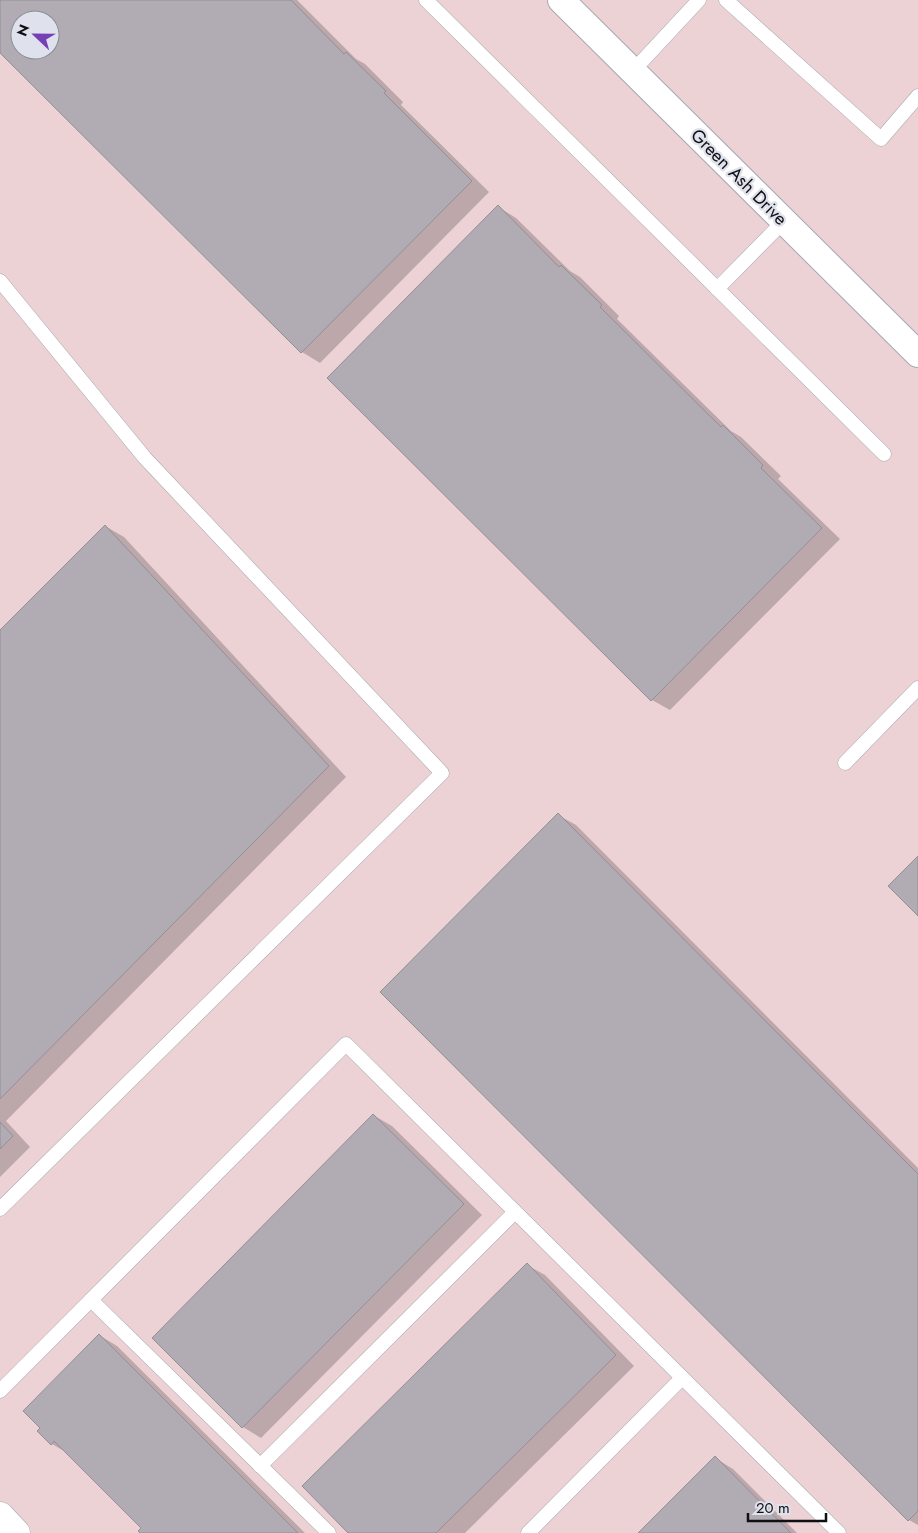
<svg xmlns="http://www.w3.org/2000/svg" width="918" height="1533" viewBox="0 0 918 1533" font-family="Jost,sans-serif">
<style>
.industrial{fill:#ecd1d5;fill-rule:evenodd}
.shadow{fill:#0003;fill-rule:evenodd}
.building{fill:#b1acb4;stroke:#948e96;fill-rule:evenodd}
.lines{fill:none;stroke-linecap:round;stroke-linejoin:round}
.service-casing{stroke:#a6a9b2;stroke-width:15}
.minor-casing{stroke:#a6a9b2;stroke-width:28}
.tertiary-casing{stroke:#a6a9b2;stroke-width:29}
.service{stroke:#fff;stroke-width:14}
.minor{stroke:#fff;stroke-width:26}
.tertiary{stroke:#fff;stroke-width:28}
.labels{text-anchor:middle;dominant-baseline:central;stroke-width:4.5;stroke-linejoin:round;paint-order:stroke}
.street-label{font-size:18px;fill:#0f1013;stroke:#dfe2ec}
</style>
<rect width="100%" height="100%" fill="#dfe2ec"/>
<path class="industrial" d="M0,0H918V1533H0ZM20,20H50V50H20Z"/>
<g class="shadow">
<path d="M0,0H297L356,59L365,64L403,102L401,105L489,192L320,363L302,352L0,52ZM20,20H50V50H20Z"/>
<path d="M498,207L516,218L570,271L580,277L619,316L617,319L731,431L741,437L781,476L778,479L840,539L670,710L652,700Z"/>
<path d="M105,526L124,537L346,777L6,1121L30,1147L0,1177V631Z"/>
<path d="M558,815L576,825L918,1168V1525L909,1520Z"/>
<path d="M373,1115L392,1126L482,1215L261,1438L243,1427L154,1338Z"/>
<path d="M527,1265L545,1275L634,1366L465,1533H350Z"/>
<path d="M99,1335L117,1346L305,1533H141L143,1528L69,1454L52,1444Z"/>
<path d="M715,1458L733,1469L797,1533H640Z"/>
</g>
<g class="building">
<path d="M0,0H291L344,54L346,52L386,91L384,93L472,181L301,353L0,53ZM20,20H50V50H20Z"/>
<path d="M498,205L559,267L561,265L602,305L600,307L721,427L723,425L763,465L761,468L822,528L651,701L327,378Z"/>
<path d="M105,525L329,766L0,1099V630Z"/>
<path d="M558,813L918,1174V1511L908,1521L380,992Z"/>
<path d="M918,856V916L888,886Z"/>
<path d="M373,1114L464,1204L242,1428L152,1338Z"/>
<path d="M0,1122L13,1136L0,1149Z"/>
<path d="M527,1263L616,1355L436,1533H348L302,1486Z"/>
<path d="M99,1334L298,1533H140L138,1531L141,1528L54,1441L51,1445L37,1431L40,1428L23,1411Z"/>
<path d="M715,1456L791,1533H638Z"/>
</g>
<g class="lines">
<defs>
<g id="service">
<path d="M426,0L884,454"/>
<path d="M726,0L881,139L918,96"/>
<path d="M633,71L699,0"/>
<path d="M0,281L145,458L442,773L0,1209"/>
<path d="M717,289L784,221"/>
<path d="M845,763L918,688"/>
<path d="M91,1300L329,1533"/>
<path d="M0,1391L346,1044L839,1533"/>
<path d="M260,1466L515,1212"/>
<path d="M528,1533L682,1378"/>
</g>
<path id="minor" d="M561,0L918,354"/>
<path id="tertiary" d="M0,1516L16,1533"/>
</defs>
<use href="#service" class="service-casing"/>
<use href="#minor" class="minor-casing"/>
<use href="#tertiary" class="tertiary-casing"/>
<use href="#service" class="service"/>
<use href="#minor" class="minor"/>
<use href="#tertiary" class="tertiary"/>
</g>
<g class="labels">
<g class="street-label">
<text transform="translate(739 177) rotate(45)">Green Ash Drive</text>
</g>
</g>
<g transform="translate(35 35) rotate(292)"><circle r="24" fill="#dfe2ec" stroke="#8c8e95"/>
<path d="M0-4L9 19L0 12L-9 19Z" fill="#773fb5"/>
<text y="-8" font-size="14" font-weight="bold" text-anchor="middle" fill="#0f1013">N</text>
</g>
<path d="M748 1513v8h78v-8" fill="none" stroke="#0f1013" stroke-width="2.5"/>
<text x="756" y="1513" font-size="15" fill="#0f1013" stroke="#dfe2ec" stroke-width="4" paint-order="stroke">20 m</text>
</svg>
